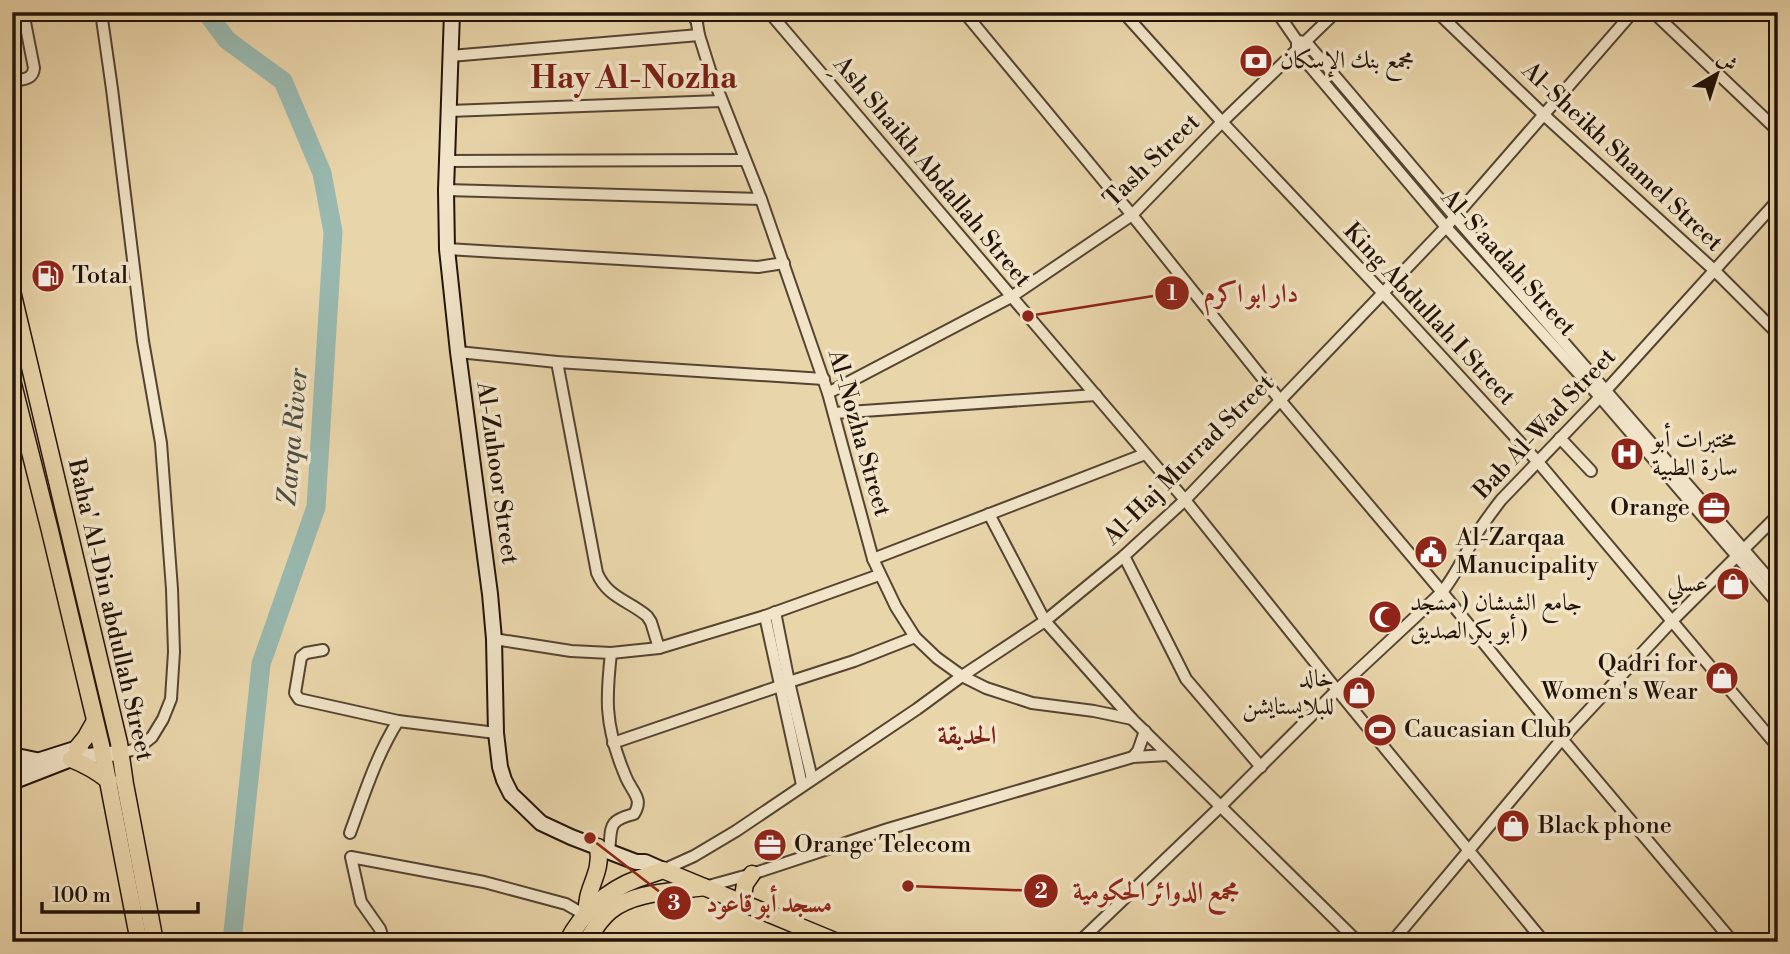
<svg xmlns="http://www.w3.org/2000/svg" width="1790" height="954" viewBox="0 0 1790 954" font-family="'Libre Bodoni',Amiri,serif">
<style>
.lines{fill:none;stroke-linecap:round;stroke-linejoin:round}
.river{stroke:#99b8af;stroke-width:19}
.street-casing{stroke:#544432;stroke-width:14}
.secondary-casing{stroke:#23140a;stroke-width:18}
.primary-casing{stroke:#23140a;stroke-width:19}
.street{stroke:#f1e4c8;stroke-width:10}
.secondary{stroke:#f1e4c8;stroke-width:14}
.primary{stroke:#e9d5aa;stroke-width:16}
.labels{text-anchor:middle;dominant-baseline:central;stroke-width:7;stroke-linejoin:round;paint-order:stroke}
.poi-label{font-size:24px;fill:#23140a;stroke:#f1e4c8;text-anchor:start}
.street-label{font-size:24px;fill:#23140a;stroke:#f1e4c8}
.water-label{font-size:26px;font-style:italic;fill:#4c4d44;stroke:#f1e4c8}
.neighbourhood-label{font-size:26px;font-weight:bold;fill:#7a1f14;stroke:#f1e4c8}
.district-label{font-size:32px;font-weight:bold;fill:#7a1f14;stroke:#f1e4c8}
.leader{fill:none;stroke:#8f2418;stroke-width:2.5}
.callout-dot{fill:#8f2418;stroke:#f1e4c8;stroke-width:2.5}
.mark-label{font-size:21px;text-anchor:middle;font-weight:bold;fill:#fff}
.callout-label{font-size:26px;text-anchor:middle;font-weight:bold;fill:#8f2418;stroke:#f1e4c8;stroke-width:7;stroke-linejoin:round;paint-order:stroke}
</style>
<rect width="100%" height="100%" fill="#e9d5aa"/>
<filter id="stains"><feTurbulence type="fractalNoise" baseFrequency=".00286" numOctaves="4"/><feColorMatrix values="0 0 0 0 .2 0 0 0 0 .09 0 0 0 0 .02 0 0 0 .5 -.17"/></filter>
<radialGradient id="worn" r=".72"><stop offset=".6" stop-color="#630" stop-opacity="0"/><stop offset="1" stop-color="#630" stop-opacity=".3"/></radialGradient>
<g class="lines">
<path class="river" d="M206,12L227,40L283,81L322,173L333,232L316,507L261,664L232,942"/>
<defs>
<g id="street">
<path d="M101,12L112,89L143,341L161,443L172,589L174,652L171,699L163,719L152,737L137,749L120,753"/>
<path d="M695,12L699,35L710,70L761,199L828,393L873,559L896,607L915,637L937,658L962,676L986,688L1032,703L1094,711L1132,719"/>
<path d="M769,12L1185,500L1337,690L1544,942"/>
<path d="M964,12L1132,215L1280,400L1442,592L1562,739L1733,942"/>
<path d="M1123,12L1222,122L1383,293L1538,462L1778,747"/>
<path d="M1277,12L1297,41V51L1446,227L1600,397L1778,604"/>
<path d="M1437,12L1544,115L1714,270L1778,334"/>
<path d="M1653,12L1778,131"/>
<path d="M695,19L710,12"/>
<path d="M1297,41L1306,42L1455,217L1778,589"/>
<path d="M450,56L699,35"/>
<path d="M12,81C23,79 33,80 34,68L23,12"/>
<path d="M449,111L721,101"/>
<path d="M447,161L745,160"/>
<path d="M446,190L761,199"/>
<path d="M447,249L758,267L784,263"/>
<path d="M458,352L557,362L824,379"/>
<path d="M557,362L597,573C608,598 628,600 647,616L651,622L659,648"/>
<path d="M828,393L1011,297L1132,215L1222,122L1336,12"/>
<path d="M834,413L1096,395"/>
<path d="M1560,438L1591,471"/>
<path d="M989,514L1045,621L1132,719L1358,942"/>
<path d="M1124,556L1186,679L1261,767"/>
<path d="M873,559L1145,454"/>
<path d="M775,612L789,682L812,779"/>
<path d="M765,616L802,785"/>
<path d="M494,639L571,651L611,653L659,648L765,616L879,575"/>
<path d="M323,650L306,653L301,657L295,693L299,699L398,721L496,733"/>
<path d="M789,682L854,661L915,637"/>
<path d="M613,743L780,686"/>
<path d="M1133,757L1138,751L1145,731"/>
<path d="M350,833C364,795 376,756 398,721"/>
<path d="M609,851C612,826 607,821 634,814C642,801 636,796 630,785C626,779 624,772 621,765C605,722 606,698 611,653"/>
<path d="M663,870L694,856L736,831L917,709L962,676L1045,621L1124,556L1185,500L1446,227L1633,12"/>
<path d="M705,887L752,874L888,829L1133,757L1168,755"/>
<path d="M384,942L380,929L361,902L351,857L484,882L566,904L585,915"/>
<path d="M1079,942L1221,806L1337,690L1442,592C1455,576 1463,559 1473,540C1481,526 1491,513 1501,500L1600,397L1778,200"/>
<path d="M1392,942L1562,739L1671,622L1778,515"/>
</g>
<g id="secondary">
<path d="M452,12L446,190L447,249L458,352L490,594L494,639L496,733L500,767L504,780L511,794L541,823L571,837L636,862H645L663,870"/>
<path d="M12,755L36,760"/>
<path d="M12,769L81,747"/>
<path d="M12,782L71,759L86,756L120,753"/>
</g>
<g id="primary">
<path d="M12,291L119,743L125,784L155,942"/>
<path d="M12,380L50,531L101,745L139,942"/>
<path d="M77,748L86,737L95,721"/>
<path d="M71,759C86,765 97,771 109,781"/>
<path d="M742,902L745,884L752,874"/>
<path d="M587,912C585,888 603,874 598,847"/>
<path d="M567,942C582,913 607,890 637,879C646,876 655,873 663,870L837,942"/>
<path d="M586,942C593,931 600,919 610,911C635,891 674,892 704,887"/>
</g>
</defs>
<use href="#street" class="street-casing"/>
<use href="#secondary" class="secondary-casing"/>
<use href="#primary" class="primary-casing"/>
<use href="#street" class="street"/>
<use href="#secondary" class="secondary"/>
<use href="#primary" class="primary"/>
</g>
<defs>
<symbol id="bank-disc" viewBox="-11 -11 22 22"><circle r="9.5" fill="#8f2418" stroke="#f1e4c8"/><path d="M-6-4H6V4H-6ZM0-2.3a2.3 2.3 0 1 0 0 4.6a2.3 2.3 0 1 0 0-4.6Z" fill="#fff"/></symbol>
<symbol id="fuel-disc" viewBox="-11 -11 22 22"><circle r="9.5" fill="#8f2418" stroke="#f1e4c8"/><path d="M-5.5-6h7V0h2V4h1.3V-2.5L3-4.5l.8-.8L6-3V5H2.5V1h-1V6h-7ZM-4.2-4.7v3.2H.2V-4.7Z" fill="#fff"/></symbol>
<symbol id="hospital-disc" viewBox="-11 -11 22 22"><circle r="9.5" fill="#8f2418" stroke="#f1e4c8"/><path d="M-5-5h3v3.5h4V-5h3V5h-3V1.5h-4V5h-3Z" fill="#fff"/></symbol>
<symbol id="office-disc" viewBox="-11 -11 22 22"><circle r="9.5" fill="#8f2418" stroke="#f1e4c8"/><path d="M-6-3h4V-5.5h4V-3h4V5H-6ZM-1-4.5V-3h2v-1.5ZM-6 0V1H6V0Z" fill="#fff"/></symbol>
<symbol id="civic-disc" viewBox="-11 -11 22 22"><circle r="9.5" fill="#8f2418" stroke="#f1e4c8"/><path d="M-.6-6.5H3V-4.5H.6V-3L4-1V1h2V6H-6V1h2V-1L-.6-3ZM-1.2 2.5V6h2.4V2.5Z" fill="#fff"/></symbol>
<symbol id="shop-disc" viewBox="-11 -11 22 22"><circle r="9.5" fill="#8f2418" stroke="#f1e4c8"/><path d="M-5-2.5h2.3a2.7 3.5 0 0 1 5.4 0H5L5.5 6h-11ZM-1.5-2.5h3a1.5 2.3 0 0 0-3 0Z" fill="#fff"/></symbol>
<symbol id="mosque-disc" viewBox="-11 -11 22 22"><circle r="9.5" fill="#8f2418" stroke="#f1e4c8"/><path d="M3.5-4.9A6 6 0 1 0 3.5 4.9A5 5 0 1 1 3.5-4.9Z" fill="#fff"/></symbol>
<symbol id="stadium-disc" viewBox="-11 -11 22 22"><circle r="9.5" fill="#8f2418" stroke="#f1e4c8"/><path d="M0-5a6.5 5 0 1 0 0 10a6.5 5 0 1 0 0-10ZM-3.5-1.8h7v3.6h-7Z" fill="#fff"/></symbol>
</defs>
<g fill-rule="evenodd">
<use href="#bank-disc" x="1237" y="42" width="38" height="38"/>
<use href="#fuel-disc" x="29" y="257" width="38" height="38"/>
<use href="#hospital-disc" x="1608" y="435" width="38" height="38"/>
<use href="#office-disc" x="1695" y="489" width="38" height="38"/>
<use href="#civic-disc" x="1412" y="533" width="38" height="38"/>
<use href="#shop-disc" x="1714" y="565" width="38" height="38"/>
<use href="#mosque-disc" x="1366" y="598" width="38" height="38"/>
<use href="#shop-disc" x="1703" y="659" width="38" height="38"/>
<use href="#shop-disc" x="1340" y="674" width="38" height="38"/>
<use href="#stadium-disc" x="1361" y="711" width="38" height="38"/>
<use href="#shop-disc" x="1494" y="807" width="38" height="38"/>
<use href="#office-disc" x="751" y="826" width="38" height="38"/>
</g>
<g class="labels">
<g class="poi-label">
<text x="1280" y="61">مجمع بنك الإسكان</text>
<text x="72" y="276">Total</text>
<text x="1652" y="440">مختبرات أبو<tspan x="1652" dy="28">سارة الطبية</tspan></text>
<text x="1690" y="508" text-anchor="end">Orange</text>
<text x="1456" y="538">Al-Zarqaa<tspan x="1456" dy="28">Manucipality</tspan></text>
<text x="1708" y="584" text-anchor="end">عسلي</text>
<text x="1410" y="603">جامع الشيشان ( مسجد<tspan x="1410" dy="28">أبو بكر الصديق )</tspan></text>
<text x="1698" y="664" text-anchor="end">Qadri for<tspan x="1698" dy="28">Women's Wear</tspan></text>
<text x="1334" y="679" text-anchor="end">خالد<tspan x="1334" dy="28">للبلايستايشن</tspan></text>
<text x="1404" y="730">Caucasian Club</text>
<text x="1538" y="826">Black phone</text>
<text x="794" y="845">Orange Telecom</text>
</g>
<g class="street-label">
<text transform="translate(1622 157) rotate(43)">Al-Sheikh Shamel Street</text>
<text transform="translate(1152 161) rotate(-44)">Tash Street</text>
<text transform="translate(932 172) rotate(50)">ِِAsh Shaikh Abdallah Street</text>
<text transform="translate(1508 263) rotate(48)">Al-S'aadah Street</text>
<text transform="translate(1429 314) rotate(47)">King Abdullah I Street</text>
<text transform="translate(1545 424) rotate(-47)">Bab Al-Wad Street</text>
<text transform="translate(859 433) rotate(74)">Al-Nozha Street</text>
<text transform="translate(1189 460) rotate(-45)">Al-Haj Murrad Street</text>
<text transform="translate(497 473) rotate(82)">Al-Zuhoor Street</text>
<text transform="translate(110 610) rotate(77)">Baha' Al-Din abdullah Street</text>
</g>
<g class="water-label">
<text transform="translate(293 437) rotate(-85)">Zarqa River</text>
</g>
<g class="neighbourhood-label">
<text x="967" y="736">الحديقة</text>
</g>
<g class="district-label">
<text x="634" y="78">Hay Al-Nozha</text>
</g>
</g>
<path class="leader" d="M1028 316L1172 293M908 886L1041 891M590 838L674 903"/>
<g class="callout-dot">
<circle cx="1028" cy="316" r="7"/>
<circle cx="908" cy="886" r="7"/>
<circle cx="590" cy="838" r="7"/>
<circle cx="1172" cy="293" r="18"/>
<circle cx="1041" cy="891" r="18"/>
<circle cx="674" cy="903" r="18"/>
</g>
<g class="mark-label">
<text x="1172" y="300">1</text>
<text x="1041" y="898">2</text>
<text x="674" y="910">3</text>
</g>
<g class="callout-label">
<text x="1251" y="302">دار ابو اكرم</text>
<text x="1156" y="900">مجمع الدوائر الحكومية</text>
<text x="769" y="912">مسجد أبو قاعود</text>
</g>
<rect width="1790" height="954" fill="none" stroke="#e9d5aa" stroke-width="42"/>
<rect x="14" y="14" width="1762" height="926" fill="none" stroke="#23140a" stroke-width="3.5"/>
<rect x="21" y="21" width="1748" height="912" fill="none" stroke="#23140a" stroke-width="2"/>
<g transform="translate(1717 74) rotate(39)" stroke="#f1e4c8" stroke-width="5" paint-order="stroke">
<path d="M0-5L12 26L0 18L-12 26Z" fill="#23140a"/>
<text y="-10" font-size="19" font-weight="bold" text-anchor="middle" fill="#23140a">ش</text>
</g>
<path d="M42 902v10h156v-10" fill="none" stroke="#23140a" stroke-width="3.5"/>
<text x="52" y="902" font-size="21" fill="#23140a" stroke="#f1e4c8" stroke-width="5" paint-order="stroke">100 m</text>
<rect width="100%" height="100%" filter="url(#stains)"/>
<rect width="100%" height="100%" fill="url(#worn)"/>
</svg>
